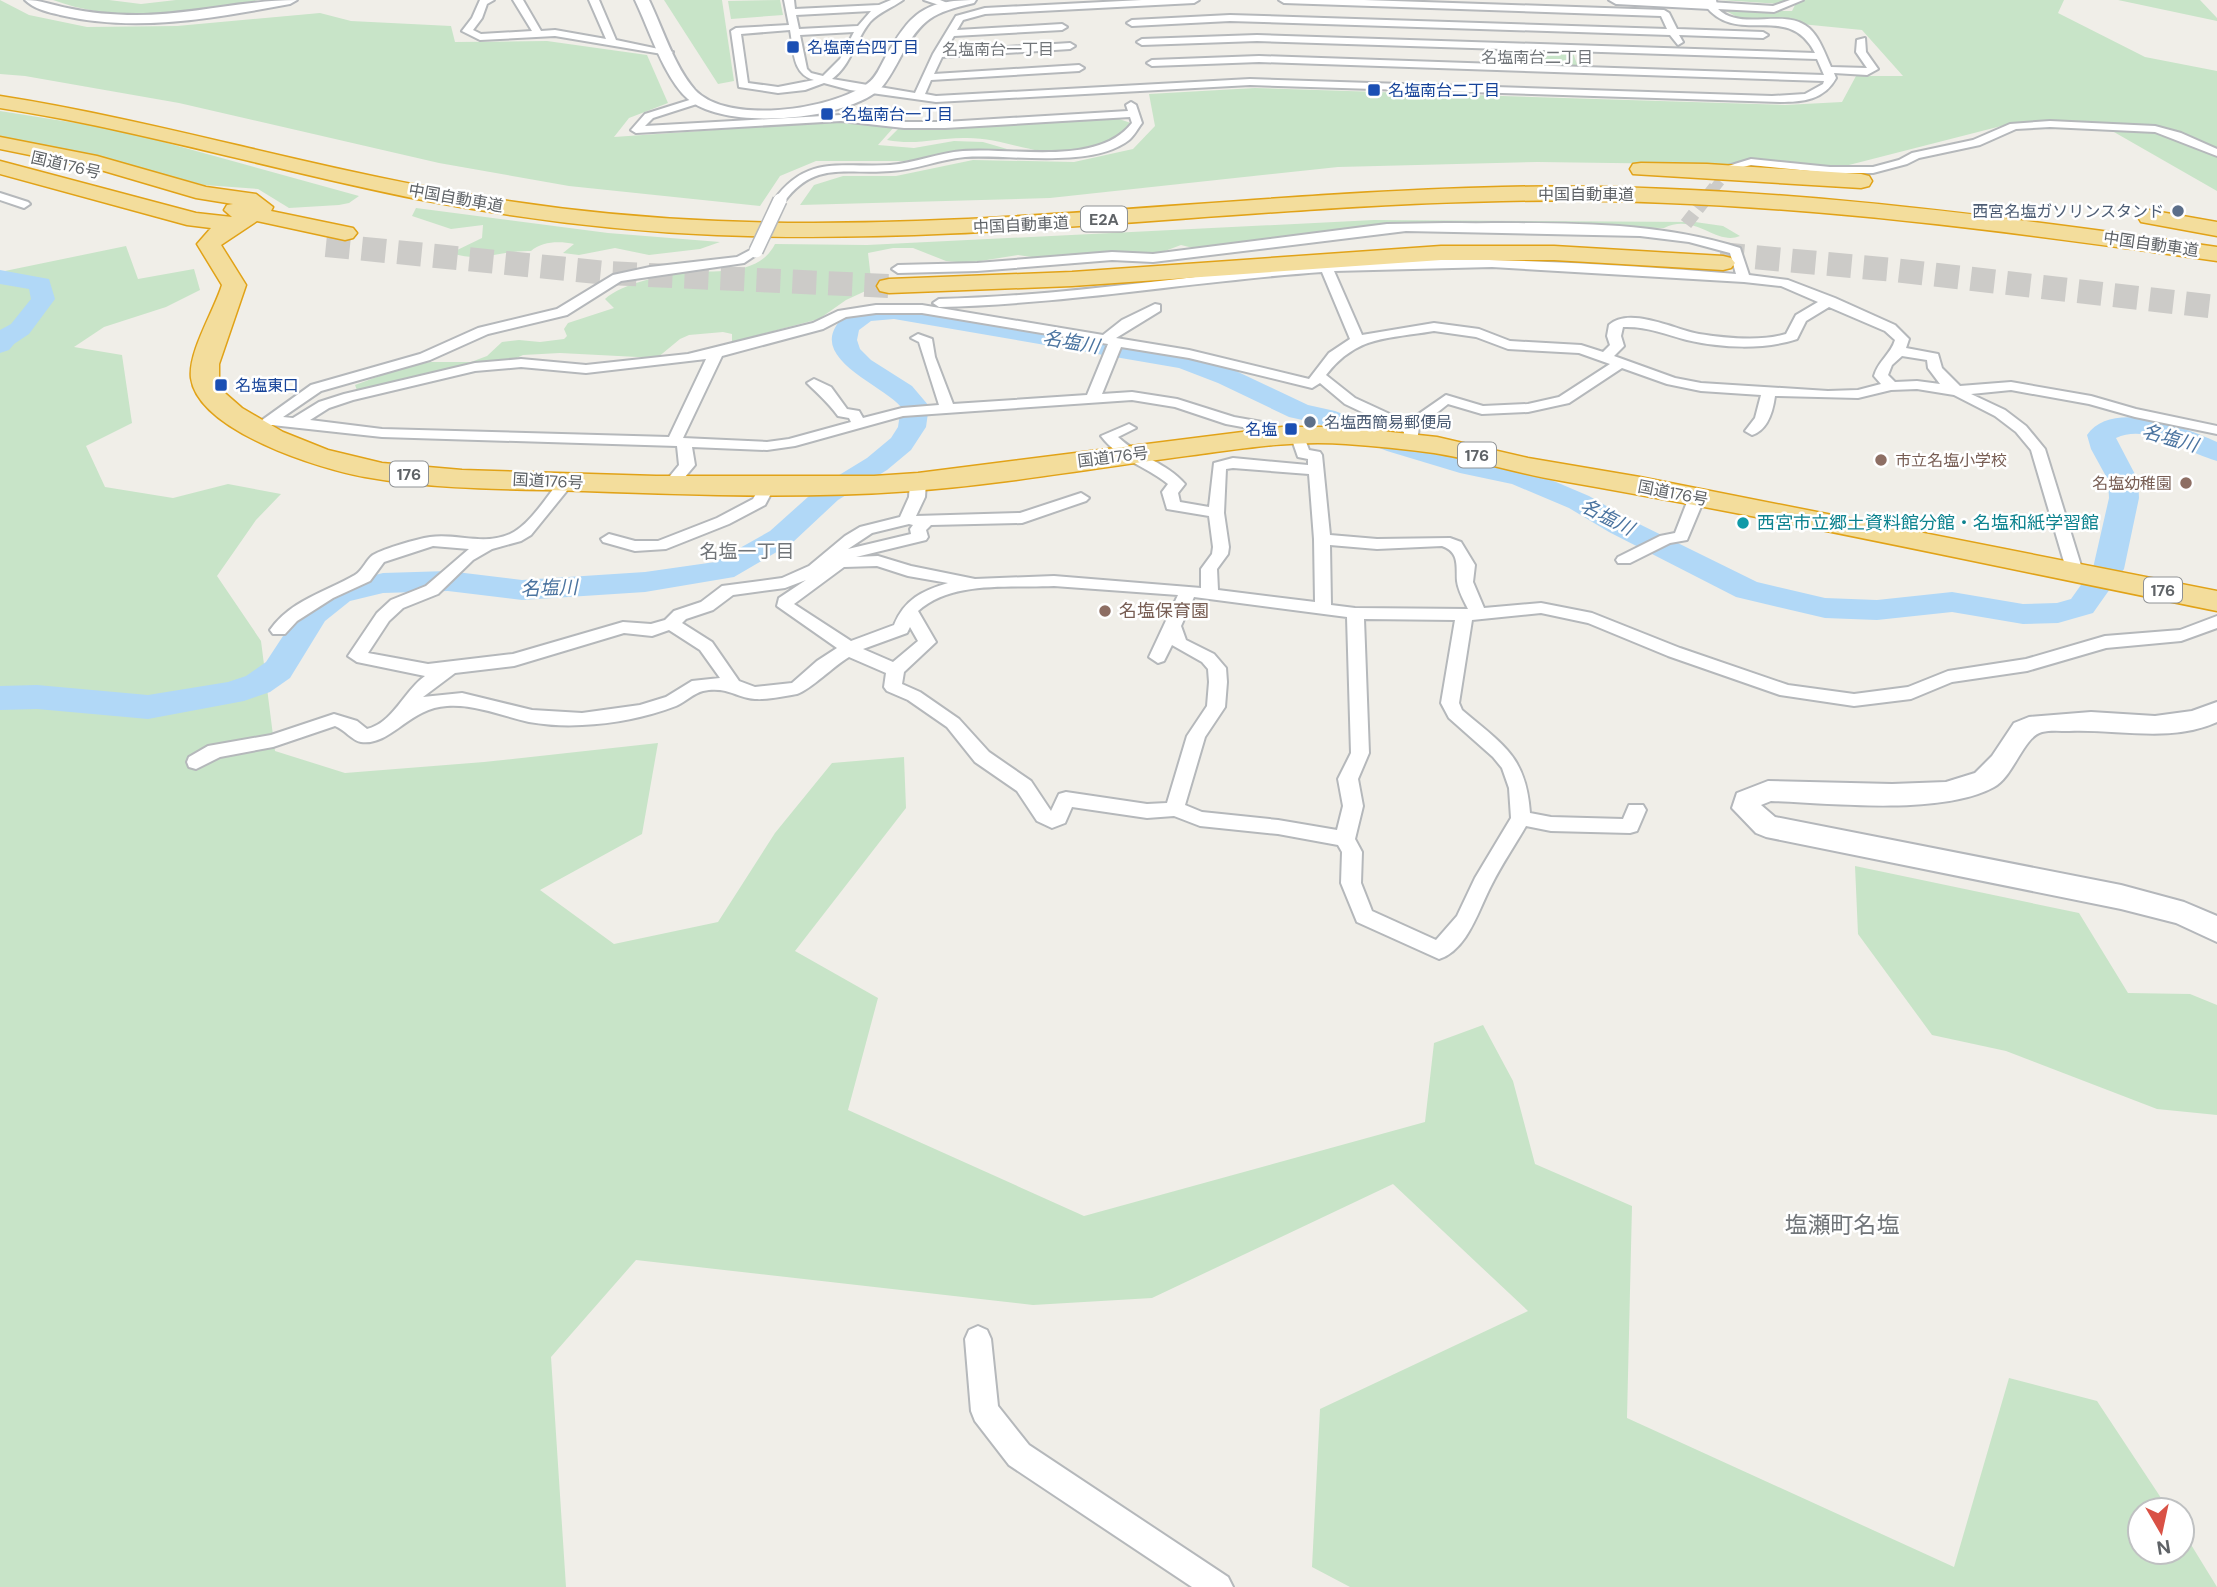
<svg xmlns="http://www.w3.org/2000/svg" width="2217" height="1587" viewBox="0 0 2217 1587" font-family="'DM Sans','Noto Sans JP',sans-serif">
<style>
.green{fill:#c8e4c8}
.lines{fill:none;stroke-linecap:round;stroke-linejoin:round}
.river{fill:#b1d8f7;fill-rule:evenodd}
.street-tunnel-far1{stroke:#cccbc8;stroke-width:10;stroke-dasharray:10 5;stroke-linecap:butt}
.street-tunnel{stroke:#cccbc8;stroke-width:13;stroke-dasharray:13 6;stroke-linecap:butt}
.highway-tunnel{stroke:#cccbc8;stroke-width:24;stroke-dasharray:24 12;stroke-linecap:butt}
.street-casing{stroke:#b5b8bb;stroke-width:4}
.secondary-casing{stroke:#b4b7bb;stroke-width:4}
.highway-casing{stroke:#e1a217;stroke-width:3}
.street{fill:#fff;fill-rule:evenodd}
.secondary{fill:#fff;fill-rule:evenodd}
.highway{fill:#f3dd9c;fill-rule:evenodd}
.street-bridge-casing{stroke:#b5b8bb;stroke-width:16;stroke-linecap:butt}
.street-bridge{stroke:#fff;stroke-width:13}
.transit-dot{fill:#1a4fb4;stroke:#fff;stroke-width:2.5}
.service-dot{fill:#5c6f8a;stroke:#fff;stroke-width:2.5}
.education-dot{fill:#8d6e63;stroke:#fff;stroke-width:2.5}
.culture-dot{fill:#0f9aa8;stroke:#fff;stroke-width:2.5}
.labels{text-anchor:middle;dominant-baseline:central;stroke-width:5;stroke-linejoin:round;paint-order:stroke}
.far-transit-label{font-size:16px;fill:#164399;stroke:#fff;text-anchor:start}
.far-neighbourhood-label{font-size:16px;fill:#717579;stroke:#fff}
.far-street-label{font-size:16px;fill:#5f6367;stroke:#fff}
.far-service-label{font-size:16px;fill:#4e5e75;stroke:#fff;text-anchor:end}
.shield{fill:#fff;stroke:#8f9295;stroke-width:2}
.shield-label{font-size:16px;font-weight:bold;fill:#5f6367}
.far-education-label{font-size:16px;fill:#785e54;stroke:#fff;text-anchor:start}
.culture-label{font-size:18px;fill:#0d838f;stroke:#fff;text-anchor:start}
.education-label{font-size:18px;fill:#785e54;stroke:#fff;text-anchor:start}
.water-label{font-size:19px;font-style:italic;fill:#4b74a0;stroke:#fff}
.neighbourhood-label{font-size:19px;fill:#717579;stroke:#fff}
.near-neighbourhood-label{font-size:23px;fill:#717579;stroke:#fff}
</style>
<rect width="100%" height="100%" fill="#f0eee8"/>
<g class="green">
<path d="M0,0L29,15L87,27L177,26L320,13L351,21L451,26L455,42L547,41L647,55L668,103L629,118L614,137L844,121L894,127L878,145L914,148L954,141L983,142L1007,149L904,161H816L780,176L760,206L569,186L439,163L179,103L25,76L0,74Z"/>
<path d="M53,0H109L141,4L176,0H260C191,12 121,25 53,0Z"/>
<path d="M664,0H722L734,81L718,84Z"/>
<path d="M780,0L783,15L731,19L728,1Z"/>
<path d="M1721,0H2064L2058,13L2145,57L2217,71V191L2100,124L2017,122L1845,166L1538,162L1338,167L1050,198L800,205L814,185L843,176H896L973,160L1074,162L1133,149L1155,126L1149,94L1255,88L1785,105L1842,102L1856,76H1903L1862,30L1739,18L1726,11H1792L1795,5Z"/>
<path d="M2118,0H2200L2217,18V21Z"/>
<path d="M1524,49L1572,50L1578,67L1534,65L1522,61L1519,50Z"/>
<path d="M0,111L120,130L359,196L349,203L339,205L289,208L258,189L204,185L71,150L0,139Z"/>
<path d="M1116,118L1131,123L1129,130C1105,146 1071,157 1041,151C1016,147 993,138 967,138C938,137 918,146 887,140L900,127L938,128Z"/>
<path d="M416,208L608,233L720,242L700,249L649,255L615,248L579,255L563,253L574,244C560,241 542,241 531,251C501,250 481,263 451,253L482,238L483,225L451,229L412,216Z"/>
<path d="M1374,220L1695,222L1723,226L1740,236C1716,246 1695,212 1664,228L1402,224L1201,250L1181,245L1157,254L1038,258L1018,255L968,263L946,261L913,248H893L868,253L872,288L846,300L819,319L732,342V334L723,332L689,335L680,339L657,358L560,353L523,355L499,366L358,393L355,385L404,367L431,362H471L487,356L502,342L519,340L540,342L564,339L567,336L564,329L568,323L614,308L605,299C623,283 658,277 682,273C712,269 758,278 775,244L867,245Z"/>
<path d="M126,246L138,279L194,269L200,290L166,307L104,327L74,347L122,355L132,423L86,446L105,487L173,498L228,484L281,494L256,520L217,576L261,641L275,751L345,773L484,762L658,743L642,834L540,890L614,944L718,922L775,833L832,763L904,757L906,808L795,951L878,998L848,1110L1084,1216L1425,1122L1434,1043L1483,1025L1513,1081L1535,1164L1632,1206L1627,1418L1954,1567L2009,1378L2097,1401L2169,1510H2140V1552H2182V1530L2217,1587H1350L1312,1567L1320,1409L1528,1311L1393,1184L1152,1298L1033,1305L636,1260L551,1357L566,1587H0V272Z"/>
<path d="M1855,866L2079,913L2128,993L2190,994L2217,1005V1115L2157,1109L2006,1051L1932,1035L1858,934Z"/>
</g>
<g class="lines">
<g class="river">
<path d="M0,270L49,279L55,299L29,334L14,344L9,350L0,353V330L11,324L31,299L29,289L0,284Z"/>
<path d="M894,305L1194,355L1236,371L1308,405L1335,411L1407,439L1475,459L1530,471L1589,496L1631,520L1757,582L1825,598L1877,600L1952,592L2023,604L2057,603L2071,599L2093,568L2109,498L2108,480L2091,449L2087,435C2112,398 2186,428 2217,442V461C2186,453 2149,423 2116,438L2138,480L2139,498L2124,569L2093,613L2058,623L2023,624L1952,612L1877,620L1825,618L1736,597L1609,532L1569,508L1512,484L1460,473L1387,451L1316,423L1289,417L1218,383L1179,368L894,319L871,321L859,330L857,340L860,349L871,360L912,386L929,406L926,427L911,450L887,470L838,500L792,543L734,577L645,592L522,600L448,591L383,593L350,601L325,621L290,678L270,692L244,701L148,719L37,709L0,710V686L37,685L148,695L228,682L246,676L266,662L302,607L328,587L383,573L448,571L522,580L645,572L715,562L770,531L818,488L867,458L891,438L898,427L901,407C884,386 814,361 836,326C848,306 873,305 894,305Z"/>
</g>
<path class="street-tunnel-far1" d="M1714,189L1731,167"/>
<path class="street-tunnel" d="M1686,224L1715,187"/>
<g class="highway-tunnel">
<path d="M326,245L607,273L889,286"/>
<path d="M1720,254L1894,270L2217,307"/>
</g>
<defs>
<g id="street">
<path d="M480,0H494L487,4L482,18L473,30L481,34L532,31L513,0H523L541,31L555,30L606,39L589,0H599L616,40L673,52L668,55L555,36L480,40L462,31L472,18Z"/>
<path d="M784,0H794L795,9L879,5L891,0H903C892,8 879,12 870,22C855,40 852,64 832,79L915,93L933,54L956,16L985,8L1142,0H1199L1194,3L985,14L963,20L957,30L1062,24L1067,27L1062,30L954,36L945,51L1070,43L1075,46L1070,49L942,57L934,74L1079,65L1084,68L1079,71L931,80L925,94L936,96L1250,79L1772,96L1805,94L1823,84L1824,81L1259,62L1152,66L1147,63L1152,60L1259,56L1824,75L1817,59L1257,41L1142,45L1137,42L1142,39L1257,35L1815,53C1788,0 1737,48 1705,5L1710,2L1773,6L1790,0H1803L1774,12L1718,9C1742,32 1784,7 1809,28C1820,38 1825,54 1831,67L1867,68L1856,52L1857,40L1865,38L1866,52L1878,69L1867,75L1834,73L1836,78C1824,100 1803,102 1780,102L1250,85L936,102L850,90L824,83L805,90L778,93L739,87L731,31L736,28L789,25ZM871,11L858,26L799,29L796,15ZM790,30C794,51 792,74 814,80L778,87L748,83L741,34ZM854,32L840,59L823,76L811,73L807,69L800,35Z"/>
<path d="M924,0H940L950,4L945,7Z"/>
<path d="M1279,0H1364L1664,10L1669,13L1677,29L1763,32L1768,35L1763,38L1679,35L1683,42L1678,45L1670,35L1230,21L1132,26L1127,23L1132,20L1230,15L1667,29L1661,16L1284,3Z"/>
<path d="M699,97L703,98V102L653,118L645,126L841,115L904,122H945L1128,111L1126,105L1131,102L1136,105L1142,123C1138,128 1134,136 1129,140C1092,169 1010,154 965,157C940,159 916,170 891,171C846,175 815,160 784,202L780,203L774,200C807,154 841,168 890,165C915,163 938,153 963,151C1013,147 1098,167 1132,123L1130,117L945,128H904L841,121L636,133L631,130L645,114Z"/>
<path d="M2050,121L2155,126L2181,133L2217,149V156L2155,132L2050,127L2016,129L1980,145L1919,158L1907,164L1873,173H1830L1751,165L1731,170L1725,167L1751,159L1830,167H1873L1899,160L1912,153L1973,140L2010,124Z"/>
<path d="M0,193L28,202L30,204L24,208L0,200Z"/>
<path d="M1445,223C1542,224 1646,218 1740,248L1749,275L1788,280L1835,298L1895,325L1909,339L1906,348L1938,354L1942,368L1960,386L2011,382L2091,396L2136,409L2217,426V434L2135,417L2089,404L2011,390L1971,394L2005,410L2026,426L2045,449L2083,572L2075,577L2067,572L2031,450L2016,432L1995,416L1954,395L1917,389L1891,390L1858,398L1775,396C1773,411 1768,430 1752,435L1745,431L1755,418L1761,395L1701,391L1667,384L1622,368L1569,403L1528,412L1482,414L1448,404L1419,427L1417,441L1410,445L1403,441L1404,432L1345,404L1320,383L1312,388L1189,358L1121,347L1102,394L1132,392L1177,399L1234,417L1273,424L1289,435L1282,439L1264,431L1226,424L1175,407L1132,400L903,416L795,446L767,450L692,447L695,465L674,490L669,492L661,487L679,465L677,446L382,437L272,425L265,427L258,423L311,385L420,354L478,328L557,309L613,275L650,267L737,257L756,247L762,251L744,263L621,281L567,315L488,334L430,360L321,391L283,417L293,418L319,402L344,394L475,363L521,359L586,365L688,354L813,323L838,311L876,305H922L1103,335L1122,320L1155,304L1160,305V311L1116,338L1189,350L1309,379L1329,353L1350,339L1322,272C1194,281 1067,304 939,307L933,303L939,299C1073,296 1206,272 1340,263C1472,255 1604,263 1736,274L1730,253L1689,242L1640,236L1406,231L1153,262L1112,260L977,271L898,273L892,269L898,265L977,263L1112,252L1153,254L1387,224ZM1492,267L1744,282L1781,286L1818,302L1796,315L1786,334C1760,342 1725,338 1699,334C1676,330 1629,306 1609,325L1607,336L1610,345L1603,352L1581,345L1510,341L1479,329L1434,323L1362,335L1334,271ZM1829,307L1885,331L1895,340C1891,354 1878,361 1874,376L1881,384L1858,390L1828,391L1701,383L1675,378L1614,356L1624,346L1621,336L1623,327C1646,326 1665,334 1687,340C1721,348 1764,350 1797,339L1806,321ZM876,313H922L1108,344L1087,395L953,404L935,357L932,339L918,334L911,338L919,342L939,405L902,408L863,418L859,411L847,409L831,387L814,379L807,383C819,395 827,401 838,416L849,418L851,422L789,439L767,442L683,438L722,356L823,329L846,317ZM1434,331L1476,337L1508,349L1579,353L1610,364L1559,397L1528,404L1483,406L1446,395L1407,422L1355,398L1326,375C1357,335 1388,339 1434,331ZM1902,356L1927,360L1928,368L1940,384L1917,381L1895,382L1888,375L1892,365ZM706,359L669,437L382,429L310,420L329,408L353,400L475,371L521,367L586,373Z"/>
<path d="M1129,424L1136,428L1118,437C1139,457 1167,463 1185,484L1178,493L1180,502L1209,507L1214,463L1233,458L1308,465V459L1298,457L1290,434L1292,431H1302L1309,450L1320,452L1322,455L1330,535L1377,539L1450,538L1461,542L1475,565L1473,582L1484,608L1541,603L1592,613L1680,648L1788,685L1854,694L1908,687L1948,671L2026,659L2105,636L2180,630L2217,616V628L2181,641L2106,648L2027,671L1952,682L1911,699L1854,706L1780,695L1668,656L1588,623L1541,613L1472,620L1459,703L1462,710C1503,745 1526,756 1530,813L1551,817L1623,819L1629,805H1643L1646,810L1637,831L1630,833L1551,831L1526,826C1515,845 1502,864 1492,884C1479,908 1468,950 1439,959L1357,922L1341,883L1342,852L1338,845L1278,834L1200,826L1174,816L1147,818L1072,807L1065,823L1052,828L1037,821L1017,791L975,762L947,727L908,700L887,691L884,687L886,673L849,657C835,665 810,690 797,694C784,696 768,700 755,699C737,698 727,686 703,691C694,693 685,702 676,706C647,717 613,724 582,725C566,726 546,725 529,722C502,716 475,704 447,706C409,708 391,746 361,742C353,741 345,730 335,726L273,747L220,757L196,769L189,767L187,762L189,757L208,746L271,735L334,714L357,721L367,729C393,723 404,691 425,676L357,662L348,656L377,613L391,600L426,586L469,549L433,546L384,562L370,581L333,598L297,621L285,634H273L270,630C291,600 326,592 355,575C363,570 366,560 373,555C385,548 417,539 430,537C457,533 483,546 510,534C530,525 547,496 561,479L566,477L574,482L531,535L521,541L492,549L473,560L438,594L403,608L389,621L368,653L428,664L513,654L623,622L651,624L665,620L674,611L701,602L722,586L782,578L809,566L845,536L860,527L900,517L909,497L910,482L918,477L926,482L925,497L916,516L1020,513L1081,493L1089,498L1086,501L1022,523L931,525L926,530L928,537L926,540L856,557L878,556L911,566L975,579L1054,576L1201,588V569L1212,554L1213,547L1209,516L1167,509L1162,492L1168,484C1146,466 1119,460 1101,436ZM1233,468L1309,474L1314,539L1315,602L1218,590L1217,569L1228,554L1229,547L1224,513L1226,469ZM909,524L913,525L910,529L911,534L848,549L872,533ZM1330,545L1377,549L1442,546C1460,552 1456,567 1457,581C1458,590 1464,601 1468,609L1355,608L1331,605ZM877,566L908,576L948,583C922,591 905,599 894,625L851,641L794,604L844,567ZM806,580L779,598L777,606L837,648L817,661L792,683L755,687L739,681L712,642L682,623L686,619L713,610L733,595L785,588ZM1054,586L1178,595L1149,657L1158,663L1164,661L1172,645L1202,662L1208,669L1209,682L1207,706L1187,736L1167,803L1147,804L1066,792L1059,794L1051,811L1031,781L989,752L959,719L920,692L902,684L904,672L936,642L918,611C952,580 1011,588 1054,586ZM1194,597L1347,617L1351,753L1338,779L1343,806L1337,830L1278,820L1202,812L1185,805L1205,737L1225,707L1227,682L1226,668L1214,654L1186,640L1181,626ZM1364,619L1455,620L1441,703L1449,718L1493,757L1502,768L1509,788L1511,818L1475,878L1457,916L1436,940L1372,911L1361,883L1362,852L1355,839L1363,806L1358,779L1369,753ZM910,627L918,641L893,662L863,649L907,633ZM669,630L700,650L720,678L692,681L666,697L640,705L582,713L532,710L462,693L423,697L455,673L514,666L624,633L652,636Z"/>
<path d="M766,483L774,488L765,505L729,524L666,549L635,551L603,542L601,539L609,534L635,541H658L717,518L753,499L761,485Z"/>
<path d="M1697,492L1705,497L1687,540L1670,543L1630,563H1618L1616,560L1618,557L1660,536L1675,533L1689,497Z"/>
<path d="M978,1326L987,1330L991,1339L998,1406L1029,1445L1228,1577L1233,1587H1192L1009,1465L975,1421L971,1411L965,1339L969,1330Z"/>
</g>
<g id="secondary">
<path d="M25,0C41,0 52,5 67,8C90,13 113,15 136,15C191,15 243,0 297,0L290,4C214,18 136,33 60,15C48,12 34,9 25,0Z"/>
<path d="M635,0H649C663,29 674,66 695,90C728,125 831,110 867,84C876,78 880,67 885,58C910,14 923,0 976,0L974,3C932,13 922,18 901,56C895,67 889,79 881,88C846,121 725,131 688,99C664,78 649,29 635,0Z"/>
<path d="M1609,0H1716L1717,5L1710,9L1616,4Z"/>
<path d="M2217,702V722C2171,743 2118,729 2069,731C2060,731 2050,730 2042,732C2023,737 2014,776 1994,787C1941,816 1831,803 1771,801L1761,805L1775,817L2121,885L2184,902L2217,916V942L2176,923L2121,909L1766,837L1756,833L1732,808L1737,793L1768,781L1892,784L1946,782L1975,773L1992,756L2014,723L2029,717L2091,712L2155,716L2192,711Z"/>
</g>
<g id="highway">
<path d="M0,96C141,118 277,158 417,185C516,205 617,217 718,221C980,232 1240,193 1502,187C1742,182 1980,213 2217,247V261C1980,227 1742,196 1502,201C1240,206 980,246 717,235C617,231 515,218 417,199C277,171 141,130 0,108Z"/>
<path d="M0,137L97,156L206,187L256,194L273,207L271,211L353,228L357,233L353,238L345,240L257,221L221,245L246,285L219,364V385L226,394L242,408L283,432L328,450L382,463L462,470L656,476H874L918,473L1282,427H1344L1437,437L1528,458L1640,477L2217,591V611C1999,567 1781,519 1562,481C1519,474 1477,460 1434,453C1405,449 1375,446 1346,444C1295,440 1245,448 1194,455C1100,467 1006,484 912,491C802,499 693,495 583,491C511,489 437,490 365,477C320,469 198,431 191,378C188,352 214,311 222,285L197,244L211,228L187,225L0,174V161L196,213L232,217L224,210L227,205L233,204L196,198L94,168L0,149Z"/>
<path d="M1641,163L1707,164L1861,174L1869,176L1872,181L1869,186L1861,188L1633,174L1630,169L1633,164Z"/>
<path d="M2149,210L2217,222V236L2141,222L2138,217L2141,212Z"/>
<path d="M1441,246H1554L1723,256L1731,258L1735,263L1731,268L1723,270L1554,260H1441L1072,286L889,293L880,291L877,286L880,281L889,279L1072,272Z"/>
</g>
</defs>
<use href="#street" class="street-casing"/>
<use href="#secondary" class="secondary-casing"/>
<use href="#highway" class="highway-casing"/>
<use href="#street" class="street"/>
<use href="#secondary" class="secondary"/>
<use href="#highway" class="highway"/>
<defs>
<path id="street-bridge" d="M756,251L780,200"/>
</defs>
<use href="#street-bridge" class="street-bridge-casing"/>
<use href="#street-bridge" class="street-bridge"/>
</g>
<g class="transit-dot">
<rect x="786" y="40" width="14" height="14" rx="3.5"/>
<rect x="1367" y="83" width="14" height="14" rx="3.5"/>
<rect x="820" y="107" width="14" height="14" rx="3.5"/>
<rect x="214" y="378" width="14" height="14" rx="3.5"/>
<rect x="1284" y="422" width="14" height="14" rx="3.5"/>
</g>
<g class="service-dot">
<circle cx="2178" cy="211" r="7"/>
<circle cx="1310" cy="422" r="7"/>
</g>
<g class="education-dot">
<circle cx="1881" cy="460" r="7"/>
<circle cx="2186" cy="483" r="7"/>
<circle cx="1105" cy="611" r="7"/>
</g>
<circle class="culture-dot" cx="1743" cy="523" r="7"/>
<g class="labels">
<g class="far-transit-label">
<text x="807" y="47">名塩南台四丁目</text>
<text x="1388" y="90">名塩南台二丁目</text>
<text x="841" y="114">名塩南台一丁目</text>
<text x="235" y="385">名塩東口</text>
<text x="1277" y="429" text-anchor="end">名塩</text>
</g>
<g class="far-neighbourhood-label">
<text x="998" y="49">名塩南台一丁目</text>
<text x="1537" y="57">名塩南台二丁目</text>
</g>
<g class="far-street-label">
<text transform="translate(66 165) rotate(13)">国道176号</text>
<text x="1586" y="194">中国自動車道</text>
<text transform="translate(456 198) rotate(10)">中国自動車道</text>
<text transform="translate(1021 225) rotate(-3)">中国自動車道</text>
<text transform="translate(2151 244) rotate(8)">中国自動車道</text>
<text transform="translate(1113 457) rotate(-7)">国道176号</text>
<text transform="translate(548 481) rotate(3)">国道176号</text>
<text transform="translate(1673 493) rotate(11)">国道176号</text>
</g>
<g class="far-service-label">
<text x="2164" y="211">西宮名塩ガソリンスタンド</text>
<text x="1324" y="422" text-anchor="start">名塩西簡易郵便局</text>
</g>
<g class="shield">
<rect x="1081" y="206.5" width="46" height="25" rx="5"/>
<rect x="1458" y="442.5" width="38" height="25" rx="5"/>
<rect x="390" y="461.5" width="38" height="25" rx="5"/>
<rect x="2144" y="577.5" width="38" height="25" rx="5"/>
</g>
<g class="shield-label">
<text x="1104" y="219">E2A</text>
<text x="1477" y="455">176</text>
<text x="409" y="474">176</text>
<text x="2163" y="590">176</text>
</g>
<g class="far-education-label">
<text x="1895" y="460">市立名塩小学校</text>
<text x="2172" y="483" text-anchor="end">名塩幼稚園</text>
</g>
<g class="culture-label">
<text x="1757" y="523">西宮市立郷土資料館分館・名塩和紙学習館</text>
</g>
<g class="education-label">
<text x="1119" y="611">名塩保育園</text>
</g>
<g class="water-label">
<text transform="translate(1071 342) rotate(10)">名塩川</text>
<text transform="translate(2170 438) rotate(16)">名塩川</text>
<text transform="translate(1607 517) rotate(27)">名塩川</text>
<text transform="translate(549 588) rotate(-2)">名塩川</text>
</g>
<g class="neighbourhood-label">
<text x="747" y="551">名塩一丁目</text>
</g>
<g class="near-neighbourhood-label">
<text x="1842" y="1225">塩瀬町名塩</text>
</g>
</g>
<g transform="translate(2161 1531) rotate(171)"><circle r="33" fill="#ffffff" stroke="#bfc1c2" stroke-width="2"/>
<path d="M0-5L12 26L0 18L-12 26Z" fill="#d95145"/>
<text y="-10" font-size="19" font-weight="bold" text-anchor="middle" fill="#5f6367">N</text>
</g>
</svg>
